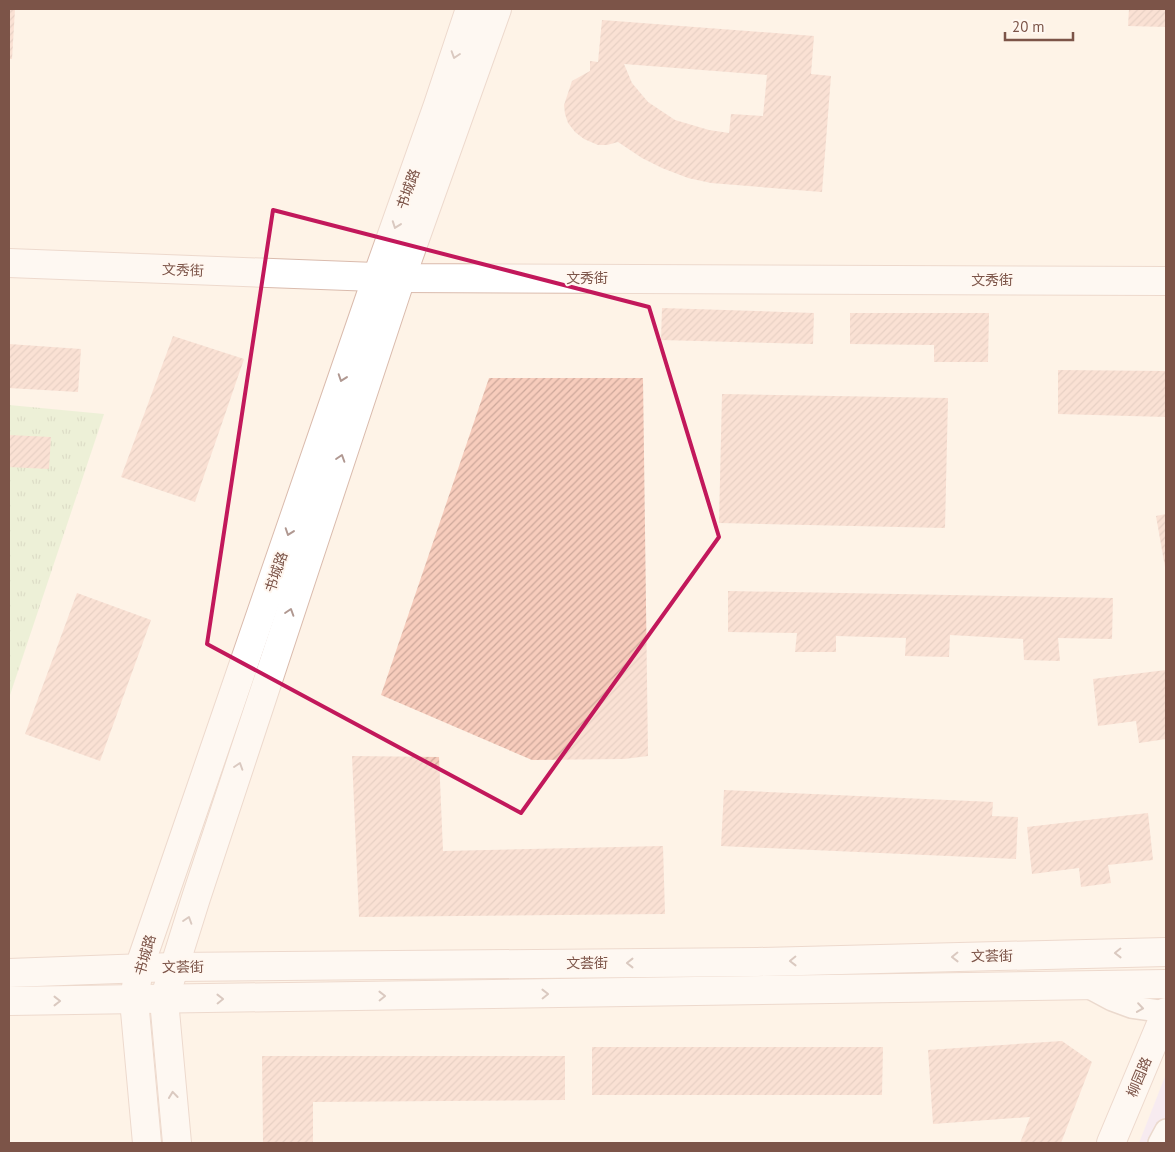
<svg xmlns="http://www.w3.org/2000/svg" width="1175" height="1152" viewBox="0 0 1175 1152" font-family="'PT Sans','Noto Sans SC',sans-serif">
<style>
.education{fill:#f0e3fb}
.grass{fill:url(#grass-tufts)}
.building{fill:url(#building-hatch);fill-rule:evenodd}
.lines{fill:none;stroke-linecap:round;stroke-linejoin:round}
.street-casing{stroke:#d5bbae;stroke-width:24}
.secondary-casing{stroke:#dabbad;stroke-width:30}
.street{stroke:#fff;stroke-width:21}
.secondary{stroke:#fff;stroke-width:28}
.oneway{stroke:#b09891}
.marked{fill:none;stroke:#c2185b;stroke-width:4;stroke-linejoin:round}
.labels{text-anchor:middle;dominant-baseline:central;stroke-width:4;stroke-linejoin:round;paint-order:stroke}
.street-label{font-size:14px;fill:#7c5448;stroke:#fff7f0}
</style>
<defs>
<pattern id="grass-tufts" width="24" height="20" patternUnits="userSpaceOnUse" patternTransform="scale(1.25)"><rect width="24" height="20" fill="#daeec3"/><path d="M3 7l-1-3M5 7V3M7 7l1-3M15 17l-1-3M17 17v-4M19 17l1-3" fill="none" stroke="#b6c3a0"/></pattern>
<pattern id="building-hatch" width="6" height="6" patternUnits="userSpaceOnUse" patternTransform="scale(1.25)"><rect width="6" height="6" fill="#f7ccbc"/><path d="M-1 1l2-2M0 6l6-6M5 7l2-2" fill="none" stroke="#cda89b"/></pattern>
</defs>
<rect width="100%" height="100%" fill="#fef3e7"/>
<path class="education" d="M1166,1074V1143H1139Z"/>
<path class="grass" d="M9,405L104,414L9,698Z"/>
<g class="building">
<path d="M9,9H15L12,59H9Z"/>
<path d="M1129,9H1166V27L1128,26Z"/>
<path d="M602,20L814,36L811,74L831,76L822,192L711,183L688,178L662,168L642,158L618,142L607,145H598L584,139L575,132L568,123L565,114L564,105L572,81L590,71V61L598,62ZM624,64L767,75L763,116L731,114L729,133L709,130L675,120L648,102L632,83Z"/>
<path d="M662,308L814,313L813,344L661,340Z"/>
<path d="M850,313H989L988,362H934V345L850,344Z"/>
<path d="M173,336L244,359L195,502L121,477Z"/>
<path d="M9,344L81,349L78,392L9,388Z"/>
<path d="M1058,370L1166,371V417L1058,414Z"/>
<path d="M489,378H643L648,756L624,759L532,760L381,695Z"/>
<path d="M722,394L948,398L945,528L719,523Z"/>
<path d="M9,435L51,437L49,469L9,467Z"/>
<path d="M1166,514V567H1165L1156,516Z"/>
<path d="M728,591L1113,598L1112,639L1058,638L1060,661L1024,660L1023,639L950,635L949,657L905,656L906,638L836,636V652H795L797,633L728,632Z"/>
<path d="M77,593L151,620L100,761L25,734Z"/>
<path d="M1166,670V739L1139,743L1136,721L1098,726L1093,679Z"/>
<path d="M352,756L439,757L443,851L663,846L665,914L359,917Z"/>
<path d="M724,790L993,802L992,816L1018,817L1016,859L721,846Z"/>
<path d="M1148,813L1153,860L1108,865L1111,883L1081,887L1079,868L1032,874L1027,827Z"/>
<path d="M1062,1041L1092,1062L1061,1143H1020L1030,1117L933,1124L928,1050Z"/>
<path d="M592,1047H883L882,1095H592Z"/>
<path d="M262,1056H565V1100L313,1102V1143H263Z"/>
</g>
<g class="lines">
<defs>
<g id="street">
<path d="M1084,985L1112,1000L1131,1007L1166,1012"/>
<path d="M1159,1143L1166,1130"/>
</g>
<g id="secondary">
<path d="M9,263L401,278L1166,281"/>
<path d="M9,973L173,967L757,962L1166,952"/>
<path d="M9,1001L1166,984"/>
<path d="M147,1143L134,1000L139,968L377,277L438,105L470,9"/>
<path d="M177,1143L164,1000L196,898L401,278L497,9"/>
<path d="M1111,1143L1166,1012"/>
</g>
</defs>
<use href="#street" class="street-casing"/>
<use href="#secondary" class="secondary-casing"/>
<use href="#street" class="street"/>
<use href="#secondary" class="secondary"/>
</g>
<defs><path id="oneway-chevron" d="M-2-3.5L2.5 0L-2 3.5" fill="none" stroke-width="1.6" stroke-linecap="round" stroke-linejoin="round" transform="scale(1.25)"/></defs>
<g class="oneway">
<use href="#oneway-chevron" transform="translate(455 55) rotate(108)"/>
<use href="#oneway-chevron" transform="translate(396 225) rotate(110)"/>
<use href="#oneway-chevron" transform="translate(342 378) rotate(109)"/>
<use href="#oneway-chevron" transform="translate(341 458) rotate(-72)"/>
<use href="#oneway-chevron" transform="translate(289 532) rotate(109)"/>
<use href="#oneway-chevron" transform="translate(290 612) rotate(-72)"/>
<use href="#oneway-chevron" transform="translate(239 766) rotate(-72)"/>
<use href="#oneway-chevron" transform="translate(188 920) rotate(-72)"/>
<use href="#oneway-chevron" transform="translate(1118 953) rotate(179)"/>
<use href="#oneway-chevron" transform="translate(955 957) rotate(179)"/>
<use href="#oneway-chevron" transform="translate(793 961) rotate(179)"/>
<use href="#oneway-chevron" transform="translate(630 963) rotate(180)"/>
<use href="#oneway-chevron" transform="translate(545 994) rotate(-1)"/>
<use href="#oneway-chevron" transform="translate(382 996) rotate(-1)"/>
<use href="#oneway-chevron" transform="translate(220 999) rotate(-1)"/>
<use href="#oneway-chevron" transform="translate(57 1001)"/>
<use href="#oneway-chevron" transform="translate(1140 1008) rotate(8)"/>
<use href="#oneway-chevron" transform="translate(173 1095) rotate(-96)"/>
</g>
<path d="M0 0H1175V1152H0ZM273,210L649,307L719,537L521,813L207,644Z" fill="#fef3e7" fill-opacity=".55" fill-rule="evenodd"/>
<path class="marked" d="M273,210L649,307L719,537L521,813L207,644Z"/>
<g class="labels">
<g class="street-label">
<text transform="translate(408 189) rotate(-70)">书城路</text>
<text transform="translate(183 270) rotate(2)">文秀街</text>
<text x="587" y="278">文秀街</text>
<text x="992" y="280">文秀街</text>
<text transform="translate(276 572) rotate(-71)">书城路</text>
<text transform="translate(145 955) rotate(-74)">书城路</text>
<text transform="translate(992 956) rotate(-1)">文荟街</text>
<text x="587" y="963">文荟街</text>
<text transform="translate(183 967) rotate(-1)">文荟街</text>
<text transform="translate(1139 1077) rotate(-67)">柳园路</text>
</g>
</g>
<rect width="1175" height="1152" fill="none" stroke="#7c5448" stroke-width="20"/>
<path d="M1005 32v8h68v-8" fill="none" stroke="#7c5448" stroke-width="2.5"/>
<text x="1012" y="32" font-size="15" fill="#7c5448" stroke="#fff7f0" stroke-width="4" paint-order="stroke">20 m</text>
</svg>
